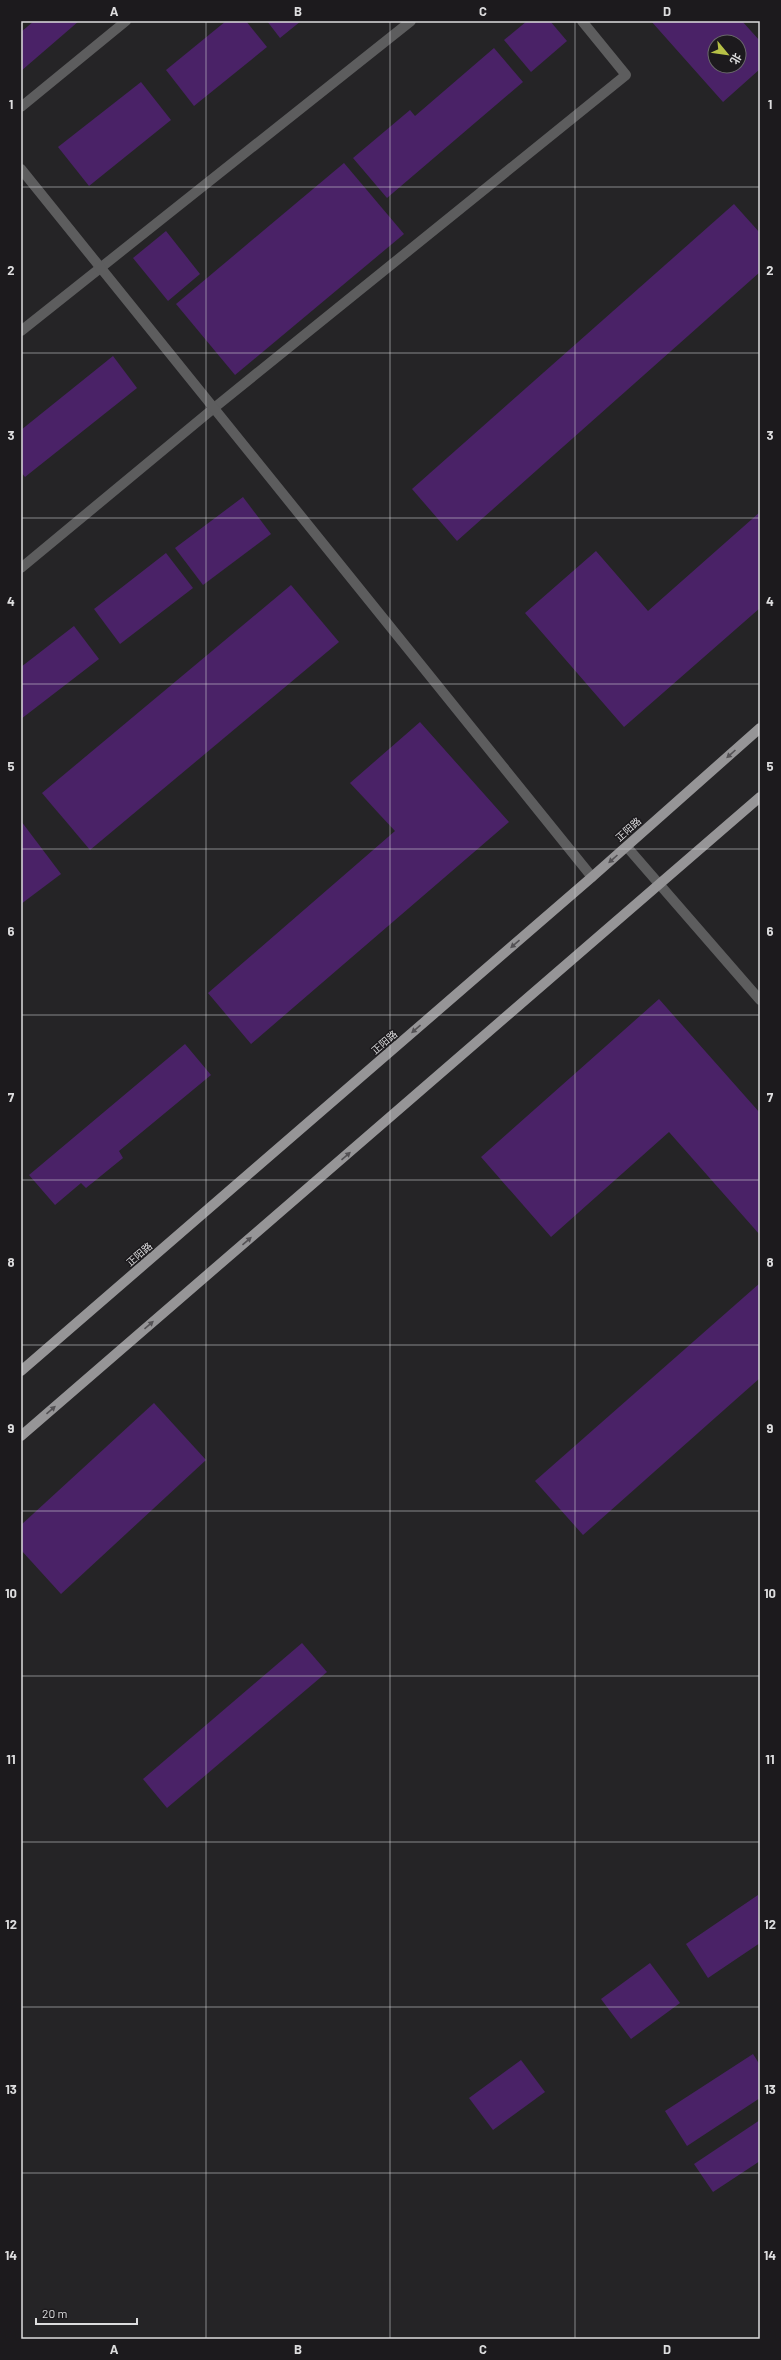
<svg xmlns="http://www.w3.org/2000/svg" width="781" height="2360" viewBox="0 0 781 2360" font-family="Barlow,'Noto Sans SC',sans-serif">
<style>
.building{fill:#4a2267;fill-rule:evenodd}
.lines{fill:none;stroke-linecap:round;stroke-linejoin:round}
.minor{stroke:#5d5d5e;stroke-width:10}
.tertiary{stroke:#5d5d5e;stroke-width:10}
.primary{stroke:#969597;stroke-width:10}
.oneway{fill:#535154}
.grid{fill:none;stroke:#ddddde;stroke-width:1;stroke-opacity:0.55}
.labels{text-anchor:middle;dominant-baseline:central;stroke-width:3;stroke-linejoin:round;paint-order:stroke}
.street-label{font-size:10px;fill:#ddddde;stroke:#1c1a1d}
.neatline{fill:none;stroke:#ddddde;stroke-width:1.5}
.grid-label{font-size:13px;text-anchor:middle;font-weight:bold;fill:#ddddde}
</style>
<rect width="100%" height="100%" fill="#252426"/>
<g class="building">
<path d="M34,21H79L21,71V32Z"/>
<path d="M226,21H246L267,47L194,106L166,70Z"/>
<path d="M267,21H301L280,38Z"/>
<path d="M527,21H550L567,41L531,72L504,40Z"/>
<path d="M651,21H742L760,41V69L723,102ZM715,42H739V66H715Z"/>
<path d="M494,48L523,82L387,198L353,158L410,110L415,116Z"/>
<path d="M141,82L171,120L89,186L58,147Z"/>
<path d="M344,163L404,234L235,375L176,304Z"/>
<path d="M734,204L760,233V272L457,541L412,489Z"/>
<path d="M166,231L200,274L168,301L133,258Z"/>
<path d="M113,356L137,388L25,477L21,472V430Z"/>
<path d="M243,497L271,534L203,585L175,548Z"/>
<path d="M760,512V608L624,727L525,613L596,551L648,611Z"/>
<path d="M166,553L193,588L120,644L94,609Z"/>
<path d="M291,585L339,642L90,850L42,793Z"/>
<path d="M74,626L99,659L21,719V667Z"/>
<path d="M420,722L509,822L251,1044L208,993L395,831L350,783Z"/>
<path d="M21,821L61,874L21,904Z"/>
<path d="M659,999L760,1113V1235L669,1132L551,1237L481,1157Z"/>
<path d="M185,1044L211,1075L119,1151L123,1158L86,1188L81,1183L55,1205L29,1175Z"/>
<path d="M760,1283V1378L583,1535L535,1481Z"/>
<path d="M154,1403L206,1460L61,1594L21,1550V1525Z"/>
<path d="M302,1643L327,1672L167,1808L143,1779Z"/>
<path d="M758,1895L760,1943L708,1978L686,1944Z"/>
<path d="M650,1963L680,2003L631,2039L601,1999Z"/>
<path d="M753,2054L760,2065V2098L687,2146L665,2111Z"/>
<path d="M521,2060L545,2092L493,2130L469,2098Z"/>
<path d="M760,2120V2161L713,2192L694,2164Z"/>
</g>
<g class="lines">
<g class="minor">
<path d="M21,107L126,21"/>
<path d="M21,331L411,21"/>
<path d="M21,568L214,408L626,75L582,21"/>
<path d="M627,847L760,1000"/>
</g>
<path class="tertiary" d="M21,169L592,877"/>
<g class="primary">
<path d="M21,1371L592,877L760,728"/>
<path d="M21,1436L760,797"/>
</g>
</g>
<defs><path id="oneway-solid" d="M-6-.8H1V-3.2L6.5 0L1 3.2V.8H-6Z"/></defs>
<g class="oneway">
<use href="#oneway-solid" transform="translate(731 754) rotate(138)"/>
<use href="#oneway-solid" transform="translate(613 859) rotate(138)"/>
<use href="#oneway-solid" transform="translate(515 944) rotate(139)"/>
<use href="#oneway-solid" transform="translate(416 1029) rotate(139)"/>
<use href="#oneway-solid" transform="translate(346 1156) rotate(-41)"/>
<use href="#oneway-solid" transform="translate(247 1241) rotate(-41)"/>
<use href="#oneway-solid" transform="translate(149 1325) rotate(-41)"/>
<use href="#oneway-solid" transform="translate(51 1410) rotate(-41)"/>
</g>
<path class="grid" d="M206,21V2339M390,21V2339M575,21V2339M21,187H760M21,353H760M21,518H760M21,684H760M21,849H760M21,1015H760M21,1180H760M21,1345H760M21,1511H760M21,1676H760M21,1842H760M21,2007H760M21,2173H760"/>
<g class="labels">
<g class="street-label">
<text transform="translate(628 829) rotate(-42)">正阳路</text>
<text transform="translate(384 1042) rotate(-41)">正阳路</text>
<text transform="translate(139 1254) rotate(-41)">正阳路</text>
</g>
</g>
<rect width="781" height="2360" fill="none" stroke="#1c1a1d" stroke-width="44"/>
<g transform="translate(727 54) rotate(119)"><circle r="19" fill="#1c1a1d" stroke="#69686a"/>
<path d="M0-3L7 15L0 10L-7 15Z" fill="#b7c147"/>
<text y="-6" font-size="11" font-weight="bold" text-anchor="middle" fill="#ddddde">北</text>
</g>
<path d="M36 2318v6h101v-6" fill="none" stroke="#ddddde" stroke-width="2"/>
<text x="42" y="2318" font-size="12" fill="#ddddde" stroke="#1c1a1d" stroke-width="3" paint-order="stroke">20 m</text>
<rect x="22" y="22" width="737" height="2316" class="neatline"/>
<g class="grid-label">
<text x="114" y="16">A</text>
<text x="298" y="16">B</text>
<text x="483" y="16">C</text>
<text x="667" y="16">D</text>
<text x="11" y="109">1</text>
<text x="770" y="109">1</text>
<text x="11" y="275">2</text>
<text x="770" y="275">2</text>
<text x="11" y="440">3</text>
<text x="770" y="440">3</text>
<text x="11" y="606">4</text>
<text x="770" y="606">4</text>
<text x="11" y="771">5</text>
<text x="770" y="771">5</text>
<text x="11" y="936">6</text>
<text x="770" y="936">6</text>
<text x="11" y="1102">7</text>
<text x="770" y="1102">7</text>
<text x="11" y="1267">8</text>
<text x="770" y="1267">8</text>
<text x="11" y="1433">9</text>
<text x="770" y="1433">9</text>
<text x="11" y="1598">10</text>
<text x="770" y="1598">10</text>
<text x="11" y="1764">11</text>
<text x="770" y="1764">11</text>
<text x="11" y="1929">12</text>
<text x="770" y="1929">12</text>
<text x="11" y="2094">13</text>
<text x="770" y="2094">13</text>
<text x="11" y="2260">14</text>
<text x="770" y="2260">14</text>
<text x="114" y="2354">A</text>
<text x="298" y="2354">B</text>
<text x="483" y="2354">C</text>
<text x="667" y="2354">D</text>
</g>
</svg>
